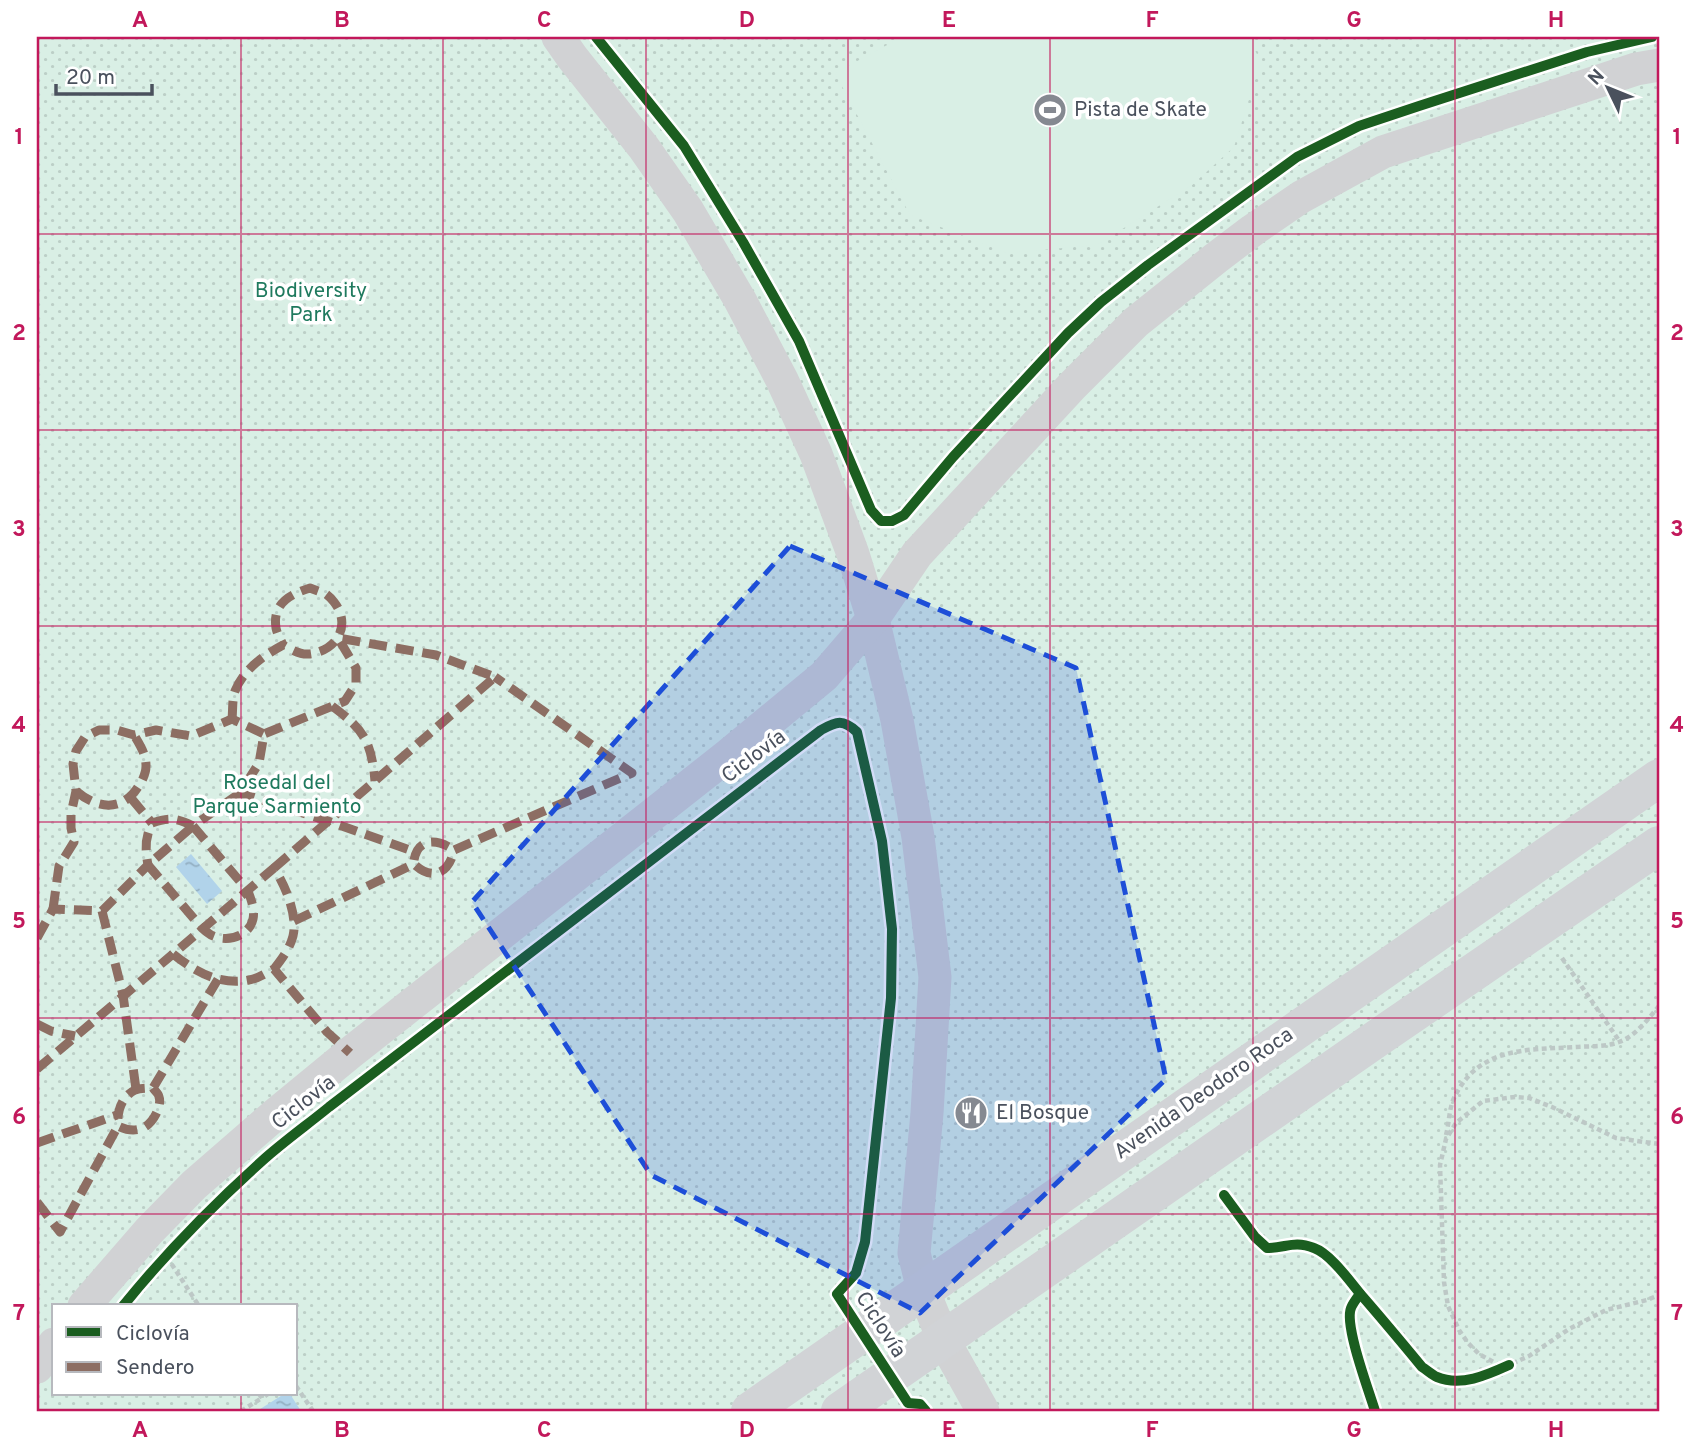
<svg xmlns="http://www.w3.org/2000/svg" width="1696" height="1448" viewBox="0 0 1696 1448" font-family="Overpass,sans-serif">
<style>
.green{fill:url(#green-dots);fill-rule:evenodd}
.pitch{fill:#d9efe5}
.water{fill:url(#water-ripples)}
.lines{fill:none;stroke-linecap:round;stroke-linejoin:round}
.path{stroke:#bdc8c6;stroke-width:4.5;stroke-dasharray:5 3.5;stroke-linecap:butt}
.street{stroke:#d1d2d4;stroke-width:33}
.secondary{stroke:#d1d3d6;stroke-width:38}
.quiet{stroke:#8d6e63;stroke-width:9;stroke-dasharray:18 9;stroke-linecap:butt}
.cycleway-casing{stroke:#fff;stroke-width:15}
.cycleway{stroke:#1b5e20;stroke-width:10}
.marked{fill:#1d4ed8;fill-opacity:0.2;stroke:#1d4ed8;stroke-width:5;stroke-dasharray:14 9;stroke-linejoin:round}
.grid{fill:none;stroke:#c2185b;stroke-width:2;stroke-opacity:0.55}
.labels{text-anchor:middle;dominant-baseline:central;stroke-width:7;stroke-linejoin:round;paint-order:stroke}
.poi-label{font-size:21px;fill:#4a515d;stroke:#fff;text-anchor:start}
.park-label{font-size:21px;fill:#1f7a5e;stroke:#fff}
.street-label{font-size:21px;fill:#4a515d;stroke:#fff}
.neatline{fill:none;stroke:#c2185b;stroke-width:2.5}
.grid-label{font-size:23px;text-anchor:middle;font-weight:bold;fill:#c2185b}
</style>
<defs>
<pattern id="green-dots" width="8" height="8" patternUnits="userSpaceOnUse" patternTransform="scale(1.75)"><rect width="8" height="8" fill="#d9efe5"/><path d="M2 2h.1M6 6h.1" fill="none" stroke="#bccfc7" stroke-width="1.8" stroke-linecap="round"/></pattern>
<pattern id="water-ripples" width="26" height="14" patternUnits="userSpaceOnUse" patternTransform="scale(1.75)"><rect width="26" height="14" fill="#b1d3ea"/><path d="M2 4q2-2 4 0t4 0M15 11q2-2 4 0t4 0" fill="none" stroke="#92aec1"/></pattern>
</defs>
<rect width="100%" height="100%" fill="#f2f2f2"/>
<path class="green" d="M37,37H1659V1411H37ZM54,1306H296V1394H54Z"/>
<path class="pitch" d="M902,37H1247L1261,61L1234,147L1192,185L1097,245L1007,253L910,215L835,73Z"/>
<g class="water">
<path d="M191,854L222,891L207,904L176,867Z"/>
<path d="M284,1394H290L301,1411H257Z"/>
</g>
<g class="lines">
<g class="path">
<path d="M1562,958L1620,1042"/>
<path d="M1446,1135C1449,1124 1449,1109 1454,1098C1479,1046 1527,1050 1576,1047C1590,1046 1606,1047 1619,1042C1636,1036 1648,1019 1659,1006"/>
<path d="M1659,1144L1616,1138L1552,1107L1529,1098L1515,1097L1483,1101L1456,1123L1446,1139L1440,1165L1444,1282L1448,1306L1459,1330L1468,1343L1479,1354L1497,1364L1509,1365L1529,1356L1569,1329L1606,1310L1647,1300L1659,1295"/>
<path d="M167,1257L199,1306"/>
<path d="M296,1386L313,1411"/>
<path d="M259,1394L262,1398L268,1394"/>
<path d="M241,1411L262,1398"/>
</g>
<g class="street">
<path d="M558,37L572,57L644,148L688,211L740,300L782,380L816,454L853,554L873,619L897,720L918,837L935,977L927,1113L914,1253L923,1290L944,1341L983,1411"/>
<path d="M84,1306L149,1231L194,1185L277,1113L350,1053L727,756L824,676L873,619L917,554L1072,386L1136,322L1216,258L1253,230L1301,197L1383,152L1636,69L1659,65"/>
<path d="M37,1367L54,1344"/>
</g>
<g class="secondary">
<path d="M750,1411L1659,778"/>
<path d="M840,1411L1379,1037L1659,845"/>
</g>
<g class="quiet">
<path d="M332,706C364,730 371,740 375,781"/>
<path d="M232,719C233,710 232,699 235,691C244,669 263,656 283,645C290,649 300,655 309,654C337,651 352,625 334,602C331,598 330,597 326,594C321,592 315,590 310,588C291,594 272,603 276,628C277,634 281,640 283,645"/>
<path d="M76,791C97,809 122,812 138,787C142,782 146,773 146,766C146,754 140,745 134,735"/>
<path d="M131,798L152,823"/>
<path d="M193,826L248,891C251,899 255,910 253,919C249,937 226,943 211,935C208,933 205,931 202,928L148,865Z"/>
<path d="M414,860C418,837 438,839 454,850"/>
<path d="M274,868L495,677L436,655L338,638L356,668V684L345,701L264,734L259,763L240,793L328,821L415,852"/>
<path d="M53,909L59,866L74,842L71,828V814L76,791L73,764L76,751L85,737L99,730H117L134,735L156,730L191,736L232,719L264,734"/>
<path d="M102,911L123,995L136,1089"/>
<path d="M294,921L414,864C432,881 449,874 454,850L632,773L495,677"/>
<path d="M37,938L53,909L102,911L148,865C145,848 145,838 152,823C169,817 176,818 193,826L240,793"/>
<path d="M274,969C282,959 290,948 293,936C298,915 285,885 274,868L173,954C194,971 220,986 249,980C257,979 266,973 274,969L327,1032L350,1053"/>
<path d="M37,1024L51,1031L75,1036"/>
<path d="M37,1069L173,954"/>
<path d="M153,1088C155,1091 159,1094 159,1097C161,1102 158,1110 156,1114C148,1130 134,1134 118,1126C117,1112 121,1097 135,1090C140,1088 148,1088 153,1088L218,979"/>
<path d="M37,1143L117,1115"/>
<path d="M37,1202L60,1232L118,1126"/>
</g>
<defs>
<g id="cycleway">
<path d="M596,37L684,146L743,242L799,341L871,510L881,521H892L904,515L953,457L1068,333L1101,302L1148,265L1297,157L1359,126L1419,106L1587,52L1652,37"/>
<path d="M1224,1195L1255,1237L1267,1248C1287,1248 1293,1240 1314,1248C1331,1254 1351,1283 1363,1297C1383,1320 1403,1344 1422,1367C1427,1370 1432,1375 1437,1377C1461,1387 1487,1375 1509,1365"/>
<path d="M1360,1294C1357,1298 1353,1303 1351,1308C1344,1325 1369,1391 1375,1411"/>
<path d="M123,1306C165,1254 212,1206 262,1161C283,1142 307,1125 329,1107L821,730C837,721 843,719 857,732L882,841L892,929L891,998L865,1242L856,1273L837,1294L908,1403L920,1404L926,1411"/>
</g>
</defs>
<use href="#cycleway" class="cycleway-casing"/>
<use href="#cycleway" class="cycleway"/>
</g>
<path class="marked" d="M790,546L1076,668L1166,1079L920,1313L651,1175L472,902Z"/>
<path class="grid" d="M241,37V1306M443,37V1411M646,37V1411M848,37V1411M1050,37V1411M1253,37V1411M1455,37V1411M37,234H1659M37,430H1659M37,626H1659M37,822H1659M37,1018H1659M37,1214H1659M241,1394V1411"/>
<defs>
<symbol id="stadium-disc" viewBox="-11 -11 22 22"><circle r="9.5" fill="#858991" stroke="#fff"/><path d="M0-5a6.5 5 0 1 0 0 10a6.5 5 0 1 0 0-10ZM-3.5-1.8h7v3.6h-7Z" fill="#fff"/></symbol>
<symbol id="restaurant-disc" viewBox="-11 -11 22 22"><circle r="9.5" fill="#858991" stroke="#fff"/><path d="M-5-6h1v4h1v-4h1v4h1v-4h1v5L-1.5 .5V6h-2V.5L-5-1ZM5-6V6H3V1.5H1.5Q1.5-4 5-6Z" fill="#fff"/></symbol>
</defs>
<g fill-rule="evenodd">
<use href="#stadium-disc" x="1031" y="91" width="38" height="38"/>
<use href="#restaurant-disc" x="952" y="1094" width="38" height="38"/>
</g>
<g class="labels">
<g class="poi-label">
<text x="1074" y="110">Pista de Skate</text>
<text x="996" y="1113">El Bosque</text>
</g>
<g class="park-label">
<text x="311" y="291">Biodiversity<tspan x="311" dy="24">Park</tspan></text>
<text x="277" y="783">Rosedal del<tspan x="277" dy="24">Parque Sarmiento</tspan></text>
</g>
<g class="street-label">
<text transform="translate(754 757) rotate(-37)">Ciclovía</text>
<text transform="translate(1204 1094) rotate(-35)">Avenida Deodoro Roca</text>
<text transform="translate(304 1103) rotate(-38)">Ciclovía</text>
<text transform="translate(880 1325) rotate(57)">Ciclovía</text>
</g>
</g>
<rect width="1696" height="1448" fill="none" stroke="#ffffff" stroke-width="77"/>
<rect x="52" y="1304" width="245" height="91" fill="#ffffff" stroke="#b7b9be" stroke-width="2"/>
<rect x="66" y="1327" width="35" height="10" fill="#1b5e20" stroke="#b7b9be" stroke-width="2"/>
<text x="116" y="1340" font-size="21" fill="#4a515d">Ciclovía</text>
<rect x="66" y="1362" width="35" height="10" fill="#8d6e63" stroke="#b7b9be" stroke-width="2"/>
<text x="116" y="1374" font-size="21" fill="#4a515d">Sendero</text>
<g transform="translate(1608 88) rotate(313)" stroke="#ffffff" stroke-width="5" paint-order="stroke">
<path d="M0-5L12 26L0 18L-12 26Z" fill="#4a515d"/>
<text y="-10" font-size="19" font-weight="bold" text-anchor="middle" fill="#4a515d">N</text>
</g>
<path d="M56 84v10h96v-10" fill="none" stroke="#4a515d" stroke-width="3.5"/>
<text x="66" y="84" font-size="21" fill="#4a515d" stroke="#ffffff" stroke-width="5" paint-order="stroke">20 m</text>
<rect x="38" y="38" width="1620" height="1372" class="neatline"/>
<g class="grid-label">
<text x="140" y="27">A</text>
<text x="342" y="27">B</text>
<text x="544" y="27">C</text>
<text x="747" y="27">D</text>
<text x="949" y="27">E</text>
<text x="1152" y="27">F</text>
<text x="1354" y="27">G</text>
<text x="1556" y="27">H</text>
<text x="19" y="144">1</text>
<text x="1677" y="144">1</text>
<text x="19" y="340">2</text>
<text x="1677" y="340">2</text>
<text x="19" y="536">3</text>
<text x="1677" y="536">3</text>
<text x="19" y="732">4</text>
<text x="1677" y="732">4</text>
<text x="19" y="928">5</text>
<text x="1677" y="928">5</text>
<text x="19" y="1124">6</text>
<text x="1677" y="1124">6</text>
<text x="19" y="1320">7</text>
<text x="1677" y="1320">7</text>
<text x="140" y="1437">A</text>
<text x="342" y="1437">B</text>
<text x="544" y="1437">C</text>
<text x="747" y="1437">D</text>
<text x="949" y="1437">E</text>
<text x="1152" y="1437">F</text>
<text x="1354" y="1437">G</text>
<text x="1556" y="1437">H</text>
</g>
</svg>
